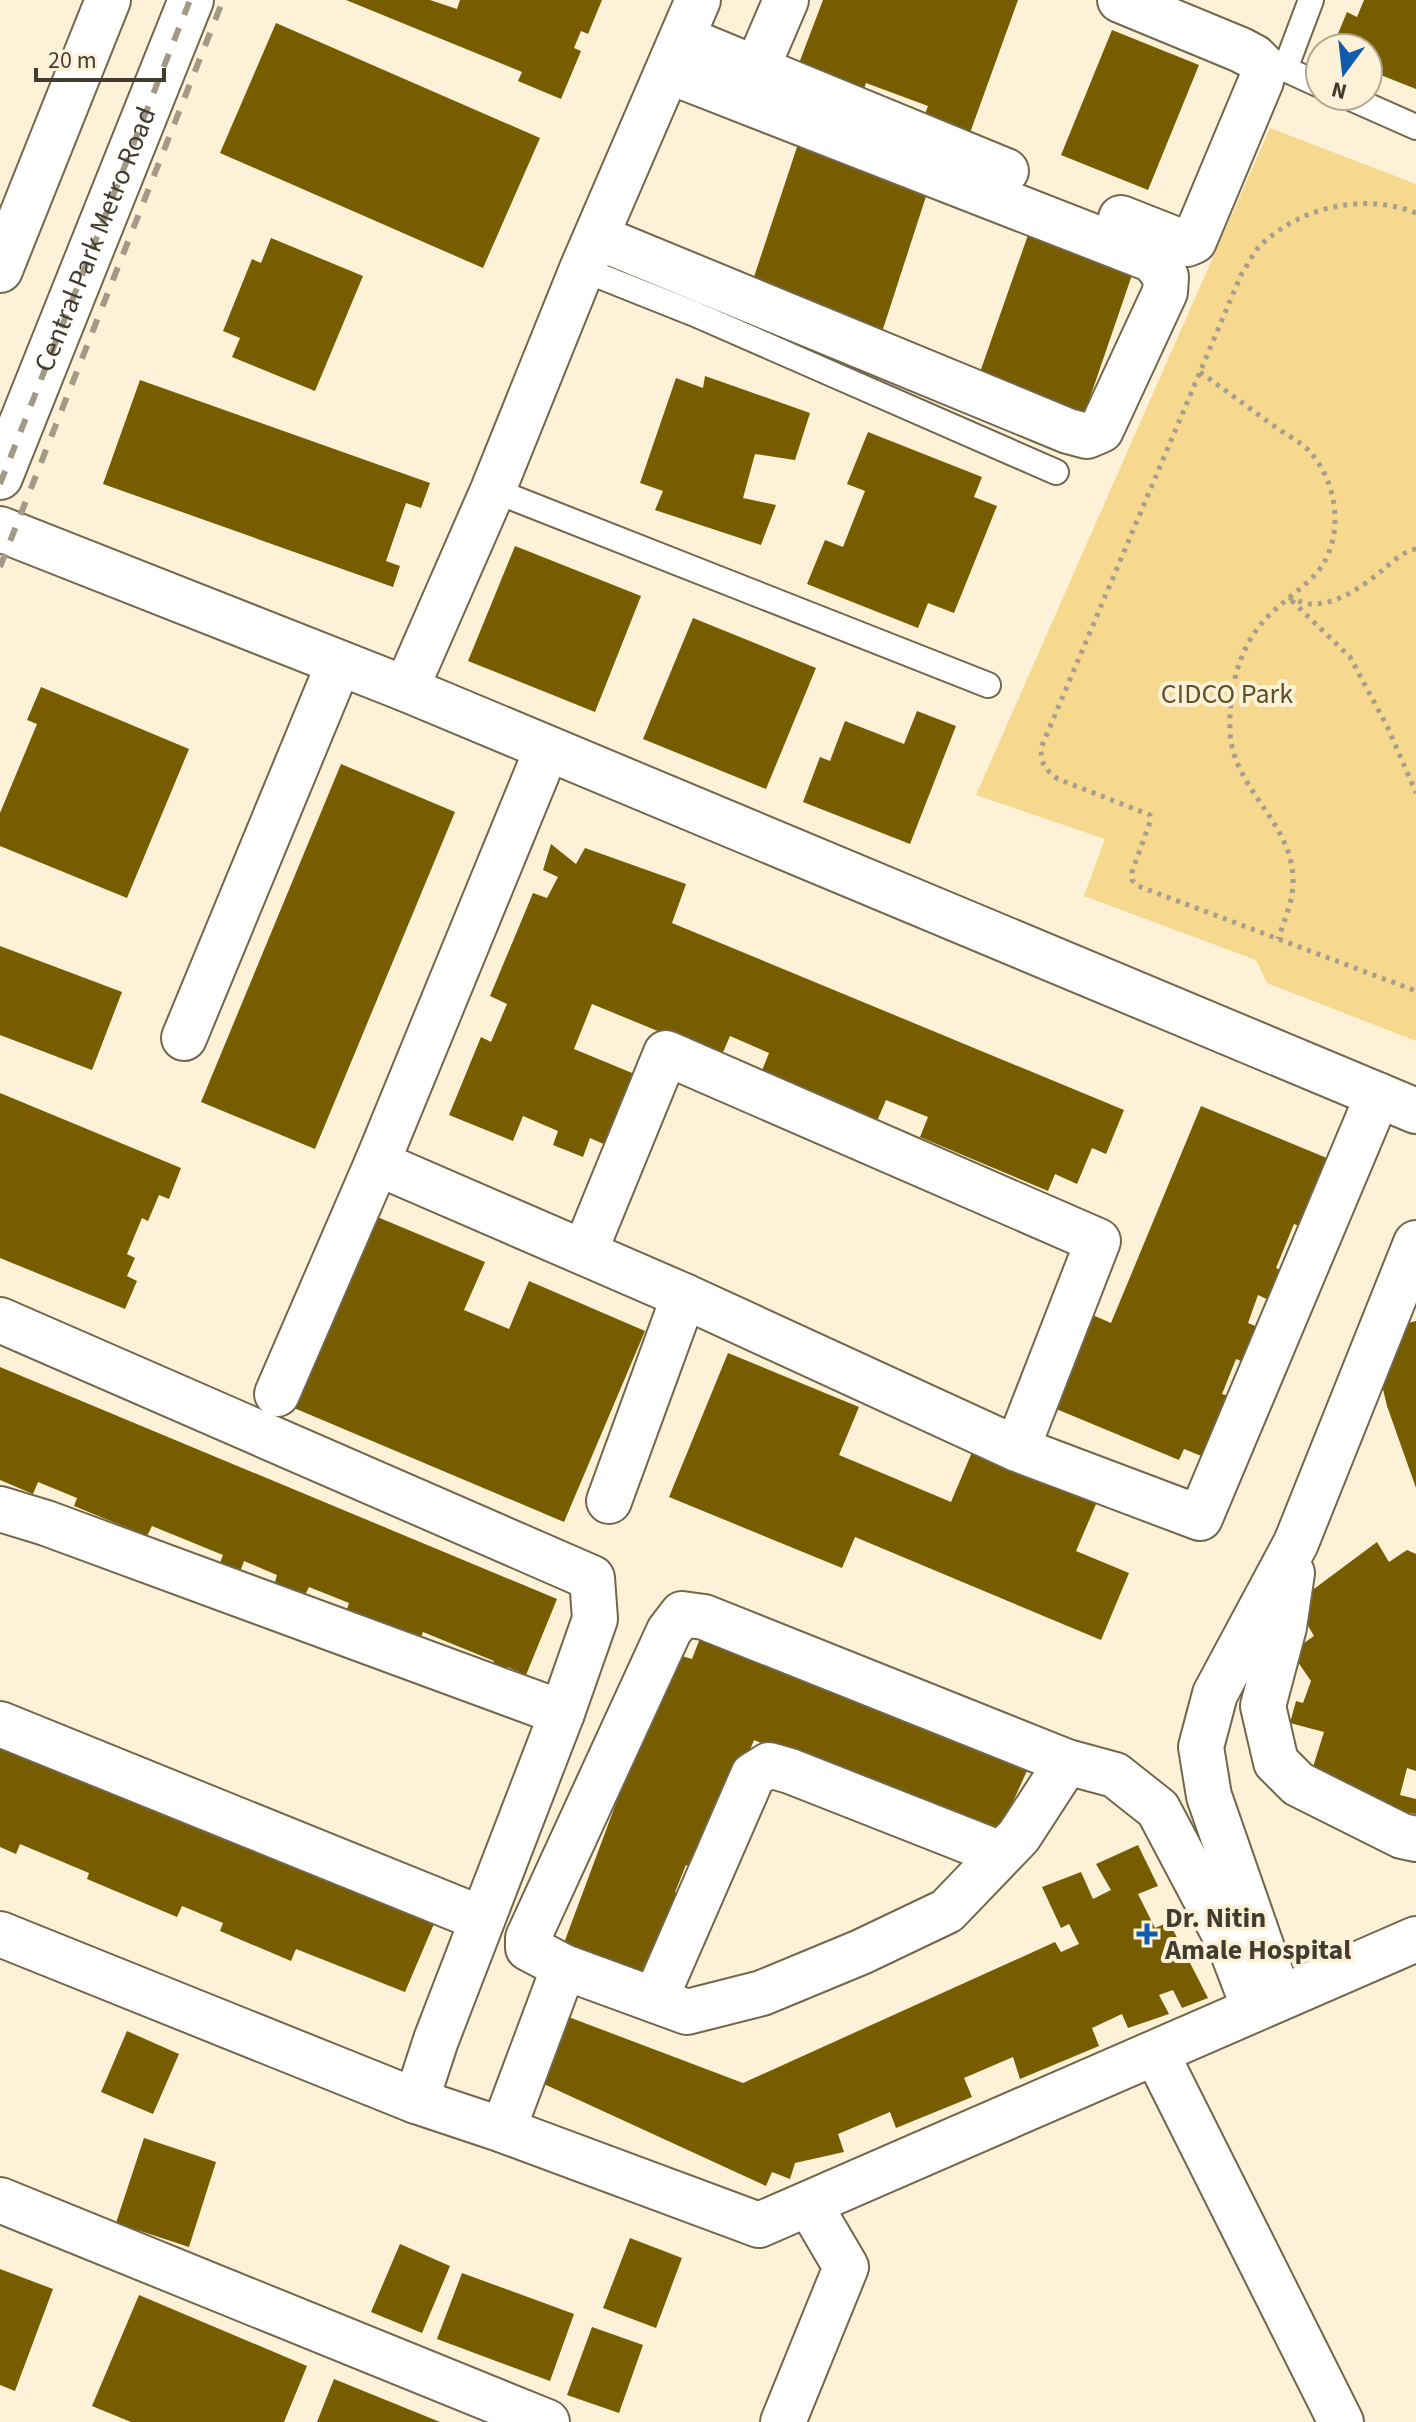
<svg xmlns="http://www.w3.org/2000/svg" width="1416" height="2422" viewBox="0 0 1416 2422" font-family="'Source Sans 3',sans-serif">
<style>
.green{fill:#f6d88e}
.building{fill:#785c00}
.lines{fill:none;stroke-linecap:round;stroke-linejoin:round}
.lane-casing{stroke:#73674b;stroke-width:28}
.street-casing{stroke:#73674b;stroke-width:48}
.secondary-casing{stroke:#73674b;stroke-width:48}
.path{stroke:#a79f8b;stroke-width:5;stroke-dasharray:4 6;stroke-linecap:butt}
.lane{stroke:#fff;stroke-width:24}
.street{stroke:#fff;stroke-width:44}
.secondary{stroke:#fff;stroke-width:44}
.rail{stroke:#a29986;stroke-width:6;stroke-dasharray:14 14;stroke-linecap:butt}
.poi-dot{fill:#0e5cab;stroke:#fdf2d8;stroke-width:3}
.labels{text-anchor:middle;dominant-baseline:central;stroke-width:8;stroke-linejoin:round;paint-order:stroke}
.street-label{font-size:28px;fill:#423c30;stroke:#fdf2d8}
.park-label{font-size:28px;fill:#605026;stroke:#fdf2d8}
.poi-label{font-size:28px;font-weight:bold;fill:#423c30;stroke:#fdf2d8;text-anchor:start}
</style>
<rect width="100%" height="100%" fill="#fdf2d8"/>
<path class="green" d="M1270,128L1416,184V1041L1267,983L1256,960L1084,896L1105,839L976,795Z"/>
<g class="building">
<path d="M346,0H430L457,9L460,0H602L588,34L581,31L574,48L581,51L561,99L518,81L522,72Z"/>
<path d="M823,0H1018L966,144L920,127L928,106L866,83L859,103L793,79Z"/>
<path d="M1364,0H1416V89L1368,70V48H1332L1347,12L1357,17Z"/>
<path d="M276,23L540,138L483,268L220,153Z"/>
<path d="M1112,30L1199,65L1148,190L1061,155Z"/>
<path d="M800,138L931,181L882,332L750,289Z"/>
<path d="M1028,235L1133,272L1084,415L978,378Z"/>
<path d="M271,238L363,276L315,391L232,357L240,338L223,331L252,259L261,263Z"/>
<path d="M705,376L810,413L795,460L755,454L743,498L776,505L761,545L655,510L663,491L640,483L676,378L703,388Z"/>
<path d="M140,380L430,483L421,508L406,503L386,561L400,566L393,587L103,484Z"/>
<path d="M868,432L982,477L974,497L997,506L954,613L928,603L918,628L807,584L825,540L843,547L865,491L847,484Z"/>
<path d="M515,546L641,596L595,712L468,661Z"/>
<path d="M693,618L816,668L766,789L643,739Z"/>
<path d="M41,687L189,749L127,898L0,846V813L37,724L27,720Z"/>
<path d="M917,711L956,726L910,844L803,802L820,757L830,761L845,721L904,744Z"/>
<path d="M341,764L455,812L315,1149L201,1102Z"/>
<path d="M551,844L576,864L585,848L686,884L672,923L1124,1110L1106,1154L1092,1148L1077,1184L1055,1174L1048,1191L920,1137L928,1117L886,1100L877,1121L761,1073L769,1053L730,1036L721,1057L592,1004L574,1049L637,1075L608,1146L590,1138L583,1157L553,1145L558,1131L523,1116L513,1141L449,1115L481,1037L491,1042L507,1004L490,996L533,893L547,898L558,877L543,870Z"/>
<path d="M0,946L122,992L92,1070L0,1035Z"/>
<path d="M0,1093L181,1168L169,1199L159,1195L148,1221L142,1218L127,1254L135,1258L127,1276L137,1281L125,1309L0,1258Z"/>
<path d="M1201,1106L1334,1161L1306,1229L1294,1224L1276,1268L1286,1272L1273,1302L1258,1295L1248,1323L1260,1328L1246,1363L1236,1359L1222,1394L1229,1396L1204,1457L1184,1449L1179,1460L1049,1406L1088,1313L1111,1323Z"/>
<path d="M375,1216L485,1262L464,1310L509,1329L529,1281L645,1331L564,1522L294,1408Z"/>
<path d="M1416,1321V1488L1387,1406L1375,1356L1396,1354L1392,1327Z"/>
<path d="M728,1353L859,1407L839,1455L951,1502L975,1445L1099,1497L1076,1551L1129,1573L1101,1640L855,1537L842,1568L669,1497Z"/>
<path d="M0,1367L557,1599L526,1675L508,1667L505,1674L492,1669L494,1661L423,1632L419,1642L346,1612L349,1603L309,1587L305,1595L275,1582L277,1575L244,1561L240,1572L220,1563L223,1555L152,1526L147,1536L74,1506L77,1498L38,1482L33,1494L0,1480Z"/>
<path d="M1377,1542L1389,1562L1407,1550L1416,1554V1771L1407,1768L1400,1795L1416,1799V1814L1347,1805L1313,1767L1324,1732L1290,1723L1296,1701L1303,1703L1311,1681L1291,1652L1314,1636L1295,1603Z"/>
<path d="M702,1633L1031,1762L997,1837L964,1827L969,1817L946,1807L942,1818L754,1740L701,1871L686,1865L675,1892L690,1899L654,1983L564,1943L672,1653L692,1659Z"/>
<path d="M0,1739L436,1919L405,1992L296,1949L291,1961L220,1931L223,1923L182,1906L177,1917L87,1879L89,1873L20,1844L16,1854L0,1847Z"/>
<path d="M1138,1845L1158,1886L1138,1894L1155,1928L1169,1922L1208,1998L1182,2008L1173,1990L1159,1995L1169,2014L1128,2028L1122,2014L1092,2028L1099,2046L1020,2079L1013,2057L964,2078L972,2097L896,2128L890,2112L838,2134L844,2152L795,2163L790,2179L772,2172L766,2186L533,2079L558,2013L743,2083L1055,1942L1061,1952L1079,1944L1069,1924L1061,1928L1042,1887L1081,1872L1093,1899L1111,1890L1096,1864Z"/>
<path d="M127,2031L179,2054L153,2114L101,2092Z"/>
<path d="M144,2138L216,2162L189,2247L116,2223Z"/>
<path d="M630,2238L682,2258L656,2328L603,2308Z"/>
<path d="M400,2244L450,2266L422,2333L371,2312Z"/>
<path d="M0,2269L53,2289L15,2391L0,2385Z"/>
<path d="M462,2273L574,2314L550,2381L437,2339Z"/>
<path d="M139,2295L307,2366L284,2422H131L92,2406Z"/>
<path d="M592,2327L643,2345L619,2413L567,2395Z"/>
<path d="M334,2379L440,2422H317Z"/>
</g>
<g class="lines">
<defs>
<g id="lane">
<path d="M1311,0L1285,69L1320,85"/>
<path d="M1346,96L1416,127"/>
<path d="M582,269L695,314L1056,472"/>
<path d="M493,490L988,685"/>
</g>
<g id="street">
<path d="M1120,0L1241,50L1254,57L1264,67L1261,81L1194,241L1187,244L1121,218"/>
<path d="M682,38L1006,171"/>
<path d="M757,68L786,0"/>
<path d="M597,237L1068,431L1087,436L1101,430L1165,292L1166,277L1153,260L668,71"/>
<path d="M0,529L406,689L1416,1111"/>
<path d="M406,689L493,490L582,269L698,0"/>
<path d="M547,749L377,1163L684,1296L609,1501"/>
<path d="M184,1038L339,663"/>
<path d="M585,1251L666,1053L1098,1241L1017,1449"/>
<path d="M684,1296L1017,1449L1200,1518L1378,1095"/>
<path d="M0,1320L592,1578L595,1619L562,1713L436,2040L416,2101"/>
<path d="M277,1394L377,1163"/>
<path d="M0,1509L46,1523L562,1713"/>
<path d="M1292,1573L1284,1627L1263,1706L1276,1762L1298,1784L1402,1836L1416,1839"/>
<path d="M0,1724L482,1919"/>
<path d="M0,1934L416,2101L503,2130L759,2225L1416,1939"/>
<path d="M564,1967L687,2012L762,1993L861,1952L947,1911L1019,1836L1067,1762"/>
<path d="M1273,1980L1209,1796L1201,1747L1215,1694L1296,1543L1416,1243"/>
<path d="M655,2000L753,1775L769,1765L790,1771L1001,1854"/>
<path d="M1156,2053L1341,2422"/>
<path d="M503,2130L564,1967L528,1948V1938L669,1631L682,1614L704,1617L1067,1762L1115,1775L1158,1809L1230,1945L1254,2008"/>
<path d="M0,2200L547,2422"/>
<path d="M783,2422L846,2267L809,2204"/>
</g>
<g id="secondary">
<path d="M0,270L108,0"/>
<path id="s1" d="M0,477L191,0"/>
</g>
</defs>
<use href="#lane" class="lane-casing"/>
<use href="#street" class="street-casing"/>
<use href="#secondary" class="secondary-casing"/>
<g class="path">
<path d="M1416,213C1364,192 1297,207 1258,248C1252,256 1247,266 1241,275L1041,748C1041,764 1045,770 1058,779L1150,815V822L1132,872V880L1138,886L1416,991"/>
<path d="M1200,372C1225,390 1249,408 1274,426C1285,434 1300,441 1309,451C1340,484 1346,545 1312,578C1292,597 1270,610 1255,632C1235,661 1229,697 1230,731C1232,789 1293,822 1293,880C1294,899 1284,921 1278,939"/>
<path d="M1416,549C1404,551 1393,561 1384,569C1364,585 1340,604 1312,604C1305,604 1296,600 1288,597L1350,657L1388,728L1416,793"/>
</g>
<use href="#lane" class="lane"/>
<use href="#street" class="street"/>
<use href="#secondary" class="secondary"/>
<g class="rail">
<path d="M0,484L190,0"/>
<path d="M0,567L223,0"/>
</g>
</g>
<path class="poi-dot" d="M1143 1922h8v8h8v8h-8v8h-8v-8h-8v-8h8z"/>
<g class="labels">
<g class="street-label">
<text stroke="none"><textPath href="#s1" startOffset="256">Central Park Metro Road</textPath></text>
</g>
<g class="park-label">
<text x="1227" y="694">CIDCO Park</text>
</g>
<g class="poi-label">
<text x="1165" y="1918">Dr. Nitin<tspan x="1165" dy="32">Amale Hospital</tspan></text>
</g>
</g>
<g transform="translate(1344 72) rotate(195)"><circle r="38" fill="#fdf2d8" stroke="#b2a995" stroke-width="2"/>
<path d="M0-6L14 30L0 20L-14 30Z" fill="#0e5cab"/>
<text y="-12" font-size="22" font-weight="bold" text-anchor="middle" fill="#423c30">N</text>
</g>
<path d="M36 68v12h128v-12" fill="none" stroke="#423c30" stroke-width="4"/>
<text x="48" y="68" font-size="24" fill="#423c30" stroke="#fdf2d8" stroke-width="6" paint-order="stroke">20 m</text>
</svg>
